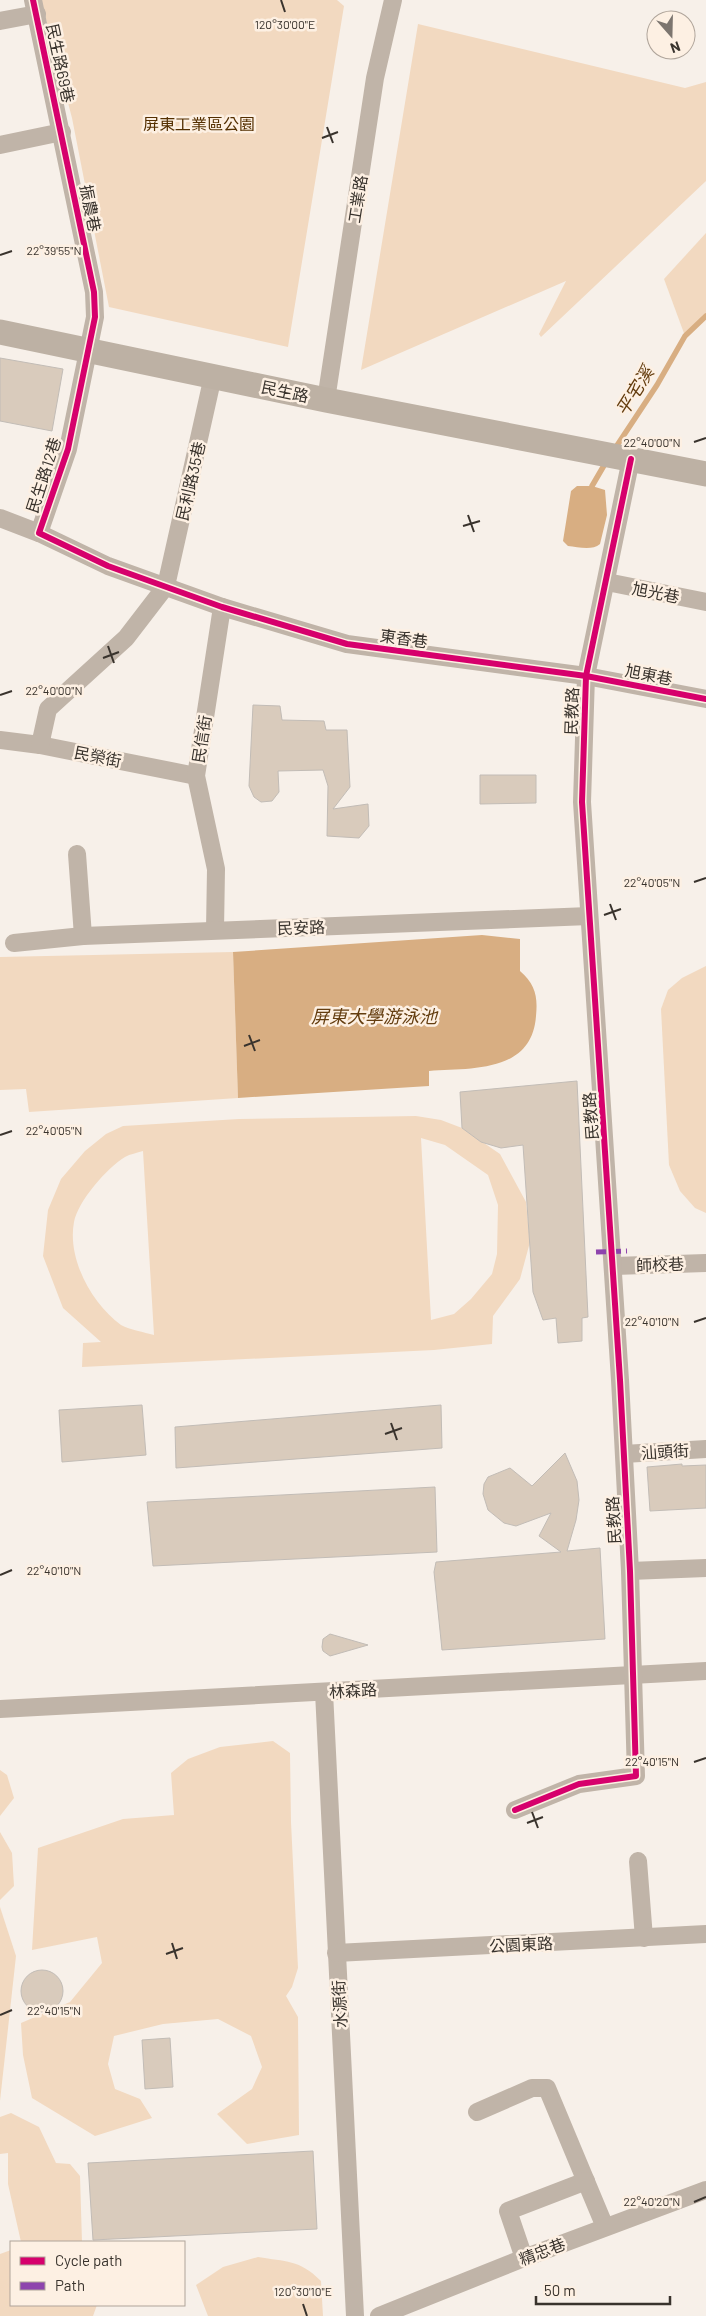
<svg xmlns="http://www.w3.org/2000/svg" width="706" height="2316" viewBox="0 0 706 2316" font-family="Barlow,'Noto Sans TC',sans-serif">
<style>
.green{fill:#f2d9c0;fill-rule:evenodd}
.water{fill:#d8ae82}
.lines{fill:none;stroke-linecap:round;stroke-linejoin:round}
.stream{stroke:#d8ae82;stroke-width:5.5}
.building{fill:#d9cbbc;stroke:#c2bcb6}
.street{stroke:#c0b4a8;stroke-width:18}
.secondary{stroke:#bdb1a4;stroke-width:25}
.quiet{stroke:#8e44ad;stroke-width:5;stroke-dasharray:10 5;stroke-linecap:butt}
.cycleway-casing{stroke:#fdf0e3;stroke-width:9}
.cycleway{stroke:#d6006c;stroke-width:6}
.ticks{fill:none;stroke:#39332d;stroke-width:2}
.labels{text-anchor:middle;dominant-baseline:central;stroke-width:5;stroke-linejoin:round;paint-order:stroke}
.street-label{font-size:16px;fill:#39332d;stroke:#fdf0e3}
.park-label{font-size:16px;fill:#542f00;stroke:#fdf0e3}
.water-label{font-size:18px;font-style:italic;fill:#643d0f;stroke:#fdf0e3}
.ticks-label{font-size:12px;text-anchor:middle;fill:#39332d;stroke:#fdf0e3;stroke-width:5;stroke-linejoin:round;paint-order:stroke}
</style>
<rect width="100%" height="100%" fill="#f7f0e9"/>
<g class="green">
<path d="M41,0H337L344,6L288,347L109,307L72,118Z"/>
<path d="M418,24L685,88L706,82V181L541,337L539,334L566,281L361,370Z"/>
<path d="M706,233V316L685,336L664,279Z"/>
<path d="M233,952L238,1098L29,1112L26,1089L0,1090V957Z"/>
<path d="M706,966V1213L695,1208L680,1191L669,1165L661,1009L668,990L682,978Z"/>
<path d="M416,1116L441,1120L462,1128L500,1154L526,1202L530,1242L520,1279L493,1316L492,1344L434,1350L82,1367L83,1343L101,1342L63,1308L43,1256L48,1210L61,1179L85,1151L106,1134L123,1126L239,1119ZM421,1138L445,1145L488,1175L498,1205L497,1254L492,1274L471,1299L454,1314L431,1320ZM143,1151L154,1335C144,1332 130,1330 121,1325C92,1304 67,1259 74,1222C78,1201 107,1168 125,1157C130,1154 137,1153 143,1151Z"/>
<path d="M273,1741L290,1753L291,1822L298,1968L292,1987L286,1996L298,2017L299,2135L247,2144L217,2114L252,2089L262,2067L251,2036L218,2019L163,2024L114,2036L108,2064L115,2089L140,2099L152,2118L95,2136L32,2098L23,2055L21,2023L70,2002L102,1963L97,1937L32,1950L38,1848L123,1819L174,1815L171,1773L188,1759L220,1747Z"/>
<path d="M0,1770L7,1775L14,1798L0,1816Z"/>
<path d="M0,1832L12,1853L14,1886L0,1900Z"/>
<path d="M0,1907L16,1956L0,2101Z"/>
<path d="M11,2113L39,2127L56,2163L70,2164L80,2176L82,2242H21L8,2184V2153L0,2154V2117Z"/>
<path d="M11,2250V2305H97L93,2316H0V2254Z"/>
<path d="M258,2257C286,2262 299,2259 321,2281L323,2316H208L196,2285L223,2267Z"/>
</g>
<g class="water">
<path d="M577,486H592L605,490L607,515L600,544C592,551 578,547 568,546L563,541L571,491Z"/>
<path d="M482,935L520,939V971C535,984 538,996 536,1016C532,1073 472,1068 429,1071V1086L238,1098L233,952Z"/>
</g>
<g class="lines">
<g class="stream">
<path d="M614,450L657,385L685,336L706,316"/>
<path d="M592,486L606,462"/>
</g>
</g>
<g class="building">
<path d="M0,358L63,369L52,431L0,421Z"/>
<path d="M253,705L280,706L282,720L324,721L326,730H347L350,787L333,809L368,804L369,826L359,838L327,836L328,786L323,770L278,771L279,792L272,801L261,802L254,797L249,786Z"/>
<path d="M480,775H536V803L480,804Z"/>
<path d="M577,1081L588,1317L582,1318V1341L558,1343L556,1318L543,1320L533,1292L523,1145L501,1148L481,1142L462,1128L460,1092Z"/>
<path d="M142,1405L146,1455L62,1462L59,1410Z"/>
<path d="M441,1405L442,1448L176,1468L175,1427Z"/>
<path d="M565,1453L577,1481L579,1500L576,1520L567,1551L600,1548L605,1639L442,1650L434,1572L436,1562L561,1552L539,1536L551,1513L516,1526L504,1523L488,1510L483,1494L484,1484L488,1477L510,1468L532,1486Z"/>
<path d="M682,1464V1466L706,1465V1508L650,1511L647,1467Z"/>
<path d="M435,1487L437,1552L153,1566L147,1502Z"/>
<path d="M330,1634L368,1645L330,1656L323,1651L322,1647L323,1639Z"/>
<circle cx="42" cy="1991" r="21"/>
<path d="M170,2038L173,2087L145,2089L142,2040Z"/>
<path d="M313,2151L317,2229L93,2240L88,2163Z"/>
</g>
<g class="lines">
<g class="street">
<path d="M33,0L94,292L95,317L68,449L39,533L108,566L222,607L347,644L586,676L706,699"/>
<path d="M0,21L37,14"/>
<path d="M0,145L62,132"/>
<path d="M326,400L375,78L393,0"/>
<path d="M0,518L39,533"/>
<path d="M607,582L706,602"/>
<path d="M0,740L40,745L196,776"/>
<path d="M40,745L48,709L126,638L166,586L213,376"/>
<path d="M77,854L83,936"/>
<path d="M215,930L216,869L196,776L222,607"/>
<path d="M14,943L83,936L589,916"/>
<path d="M614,1266L706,1263"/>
<path d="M624,1454L706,1449"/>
<path d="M630,1571L706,1568"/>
<path d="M324,1692L355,2316"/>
<path d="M0,1709L706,1671"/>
<path d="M515,1810L579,1784L636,1776L630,1571L620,1380L582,802L586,676L631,459"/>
<path d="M638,1861L644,1938"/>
<path d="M336,1953L706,1934"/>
<path d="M477,2112L532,2088H547L605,2227"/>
<path d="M524,2258L508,2211L586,2181"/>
<path d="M379,2316L524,2258L706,2190"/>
</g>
<path class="secondary" d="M0,332L326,400L706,474"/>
<path class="quiet" d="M596,1252L627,1251"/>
<defs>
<g id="cycleway">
<path d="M33,0L94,292L95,317L68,449L39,533L108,566L222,607L347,644L586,676L706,699"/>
<path d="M515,1810L579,1784L636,1776L630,1571L620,1380L582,802L586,676L631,459"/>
</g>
</defs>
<use href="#cycleway" class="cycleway-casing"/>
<use href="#cycleway" class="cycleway"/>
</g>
<path class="ticks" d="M281,0L285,12M327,127L333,143M322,138L338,132M0,255L12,251M694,442L706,438M468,515L474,532M463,526L480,521M108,646L114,663M103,658L119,652M0,695L12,691M694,882L706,878M610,904L616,920M604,915L621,909M249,1035L255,1051M244,1046L260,1040M0,1135L12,1131M694,1322L706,1318M391,1423L397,1440M385,1434L402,1428M0,1575L12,1570M694,1762L706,1758M532,1812L538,1828M527,1823L543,1817M172,1943L177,1959M166,1954L183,1948M0,2015L12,2010M694,2202L706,2197M303,2304L307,2316"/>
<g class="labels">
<g class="street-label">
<text transform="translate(61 63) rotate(78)">民生路69巷</text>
<text transform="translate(357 199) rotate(-81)">工業路</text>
<text transform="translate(91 208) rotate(79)">振農巷</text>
<text transform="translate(285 391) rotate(12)">民生路</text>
<text transform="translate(43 475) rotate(-72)">民生路12巷</text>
<text transform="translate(190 481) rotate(-77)">民利路35巷</text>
<text transform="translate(656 592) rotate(11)">旭光巷</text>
<text transform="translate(404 638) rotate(8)">東香巷</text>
<text transform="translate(649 674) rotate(11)">旭東巷</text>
<text transform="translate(571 711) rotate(-88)">民教路</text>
<text transform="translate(201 739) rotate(-81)">民信街</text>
<text transform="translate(98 756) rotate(11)">民榮街</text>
<text transform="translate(301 927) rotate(-2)">民安路</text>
<text transform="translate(590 1116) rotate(-94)">民教路</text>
<text transform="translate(660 1264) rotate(-2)">師校巷</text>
<text transform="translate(665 1451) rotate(-4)">汕頭街</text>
<text transform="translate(613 1520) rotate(-93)">民教路</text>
<text transform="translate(353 1690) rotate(-3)">林森路</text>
<text transform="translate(521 1944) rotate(-3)">公園東路</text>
<text transform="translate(339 2004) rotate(-93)">水源街</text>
<text transform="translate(542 2251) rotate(-21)">精忠巷</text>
</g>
<g class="park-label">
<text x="199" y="123">屏東工業區公園</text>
</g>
<g class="water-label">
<text transform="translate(634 391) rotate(-58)">平宅溪</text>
<text x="374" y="1016">屏東大學游泳池</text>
</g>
</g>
<g class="ticks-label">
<text x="285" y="29">120°30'00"E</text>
<text x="54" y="255">22°39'55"N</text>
<text x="652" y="447">22°40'00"N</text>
<text x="54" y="695">22°40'00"N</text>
<text x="652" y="887">22°40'05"N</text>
<text x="54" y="1135">22°40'05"N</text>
<text x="652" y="1326">22°40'10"N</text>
<text x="54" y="1575">22°40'10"N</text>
<text x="652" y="1766">22°40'15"N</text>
<text x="54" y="2015">22°40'15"N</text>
<text x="652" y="2206">22°40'20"N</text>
<text x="303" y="2296">120°30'10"E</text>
</g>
<rect x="10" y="2241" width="175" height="65" fill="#fdf0e3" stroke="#afa49a"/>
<rect x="20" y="2257" width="25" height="8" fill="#d6006c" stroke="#afa49a"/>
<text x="55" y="2266" font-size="15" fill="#39332d">Cycle path</text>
<rect x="20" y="2282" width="25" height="8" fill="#8e44ad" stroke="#afa49a"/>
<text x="55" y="2291" font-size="15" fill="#39332d">Path</text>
<g transform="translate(671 35) rotate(160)"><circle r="24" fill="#fdf0e3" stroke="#afa49a"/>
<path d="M0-4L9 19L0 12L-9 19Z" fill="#7c756f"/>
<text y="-8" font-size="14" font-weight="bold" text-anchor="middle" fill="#39332d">N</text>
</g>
<path d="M536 2296v8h134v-8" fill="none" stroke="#39332d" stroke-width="2.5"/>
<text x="544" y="2296" font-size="15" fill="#39332d" stroke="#fdf0e3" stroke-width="4" paint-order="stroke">50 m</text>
</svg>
